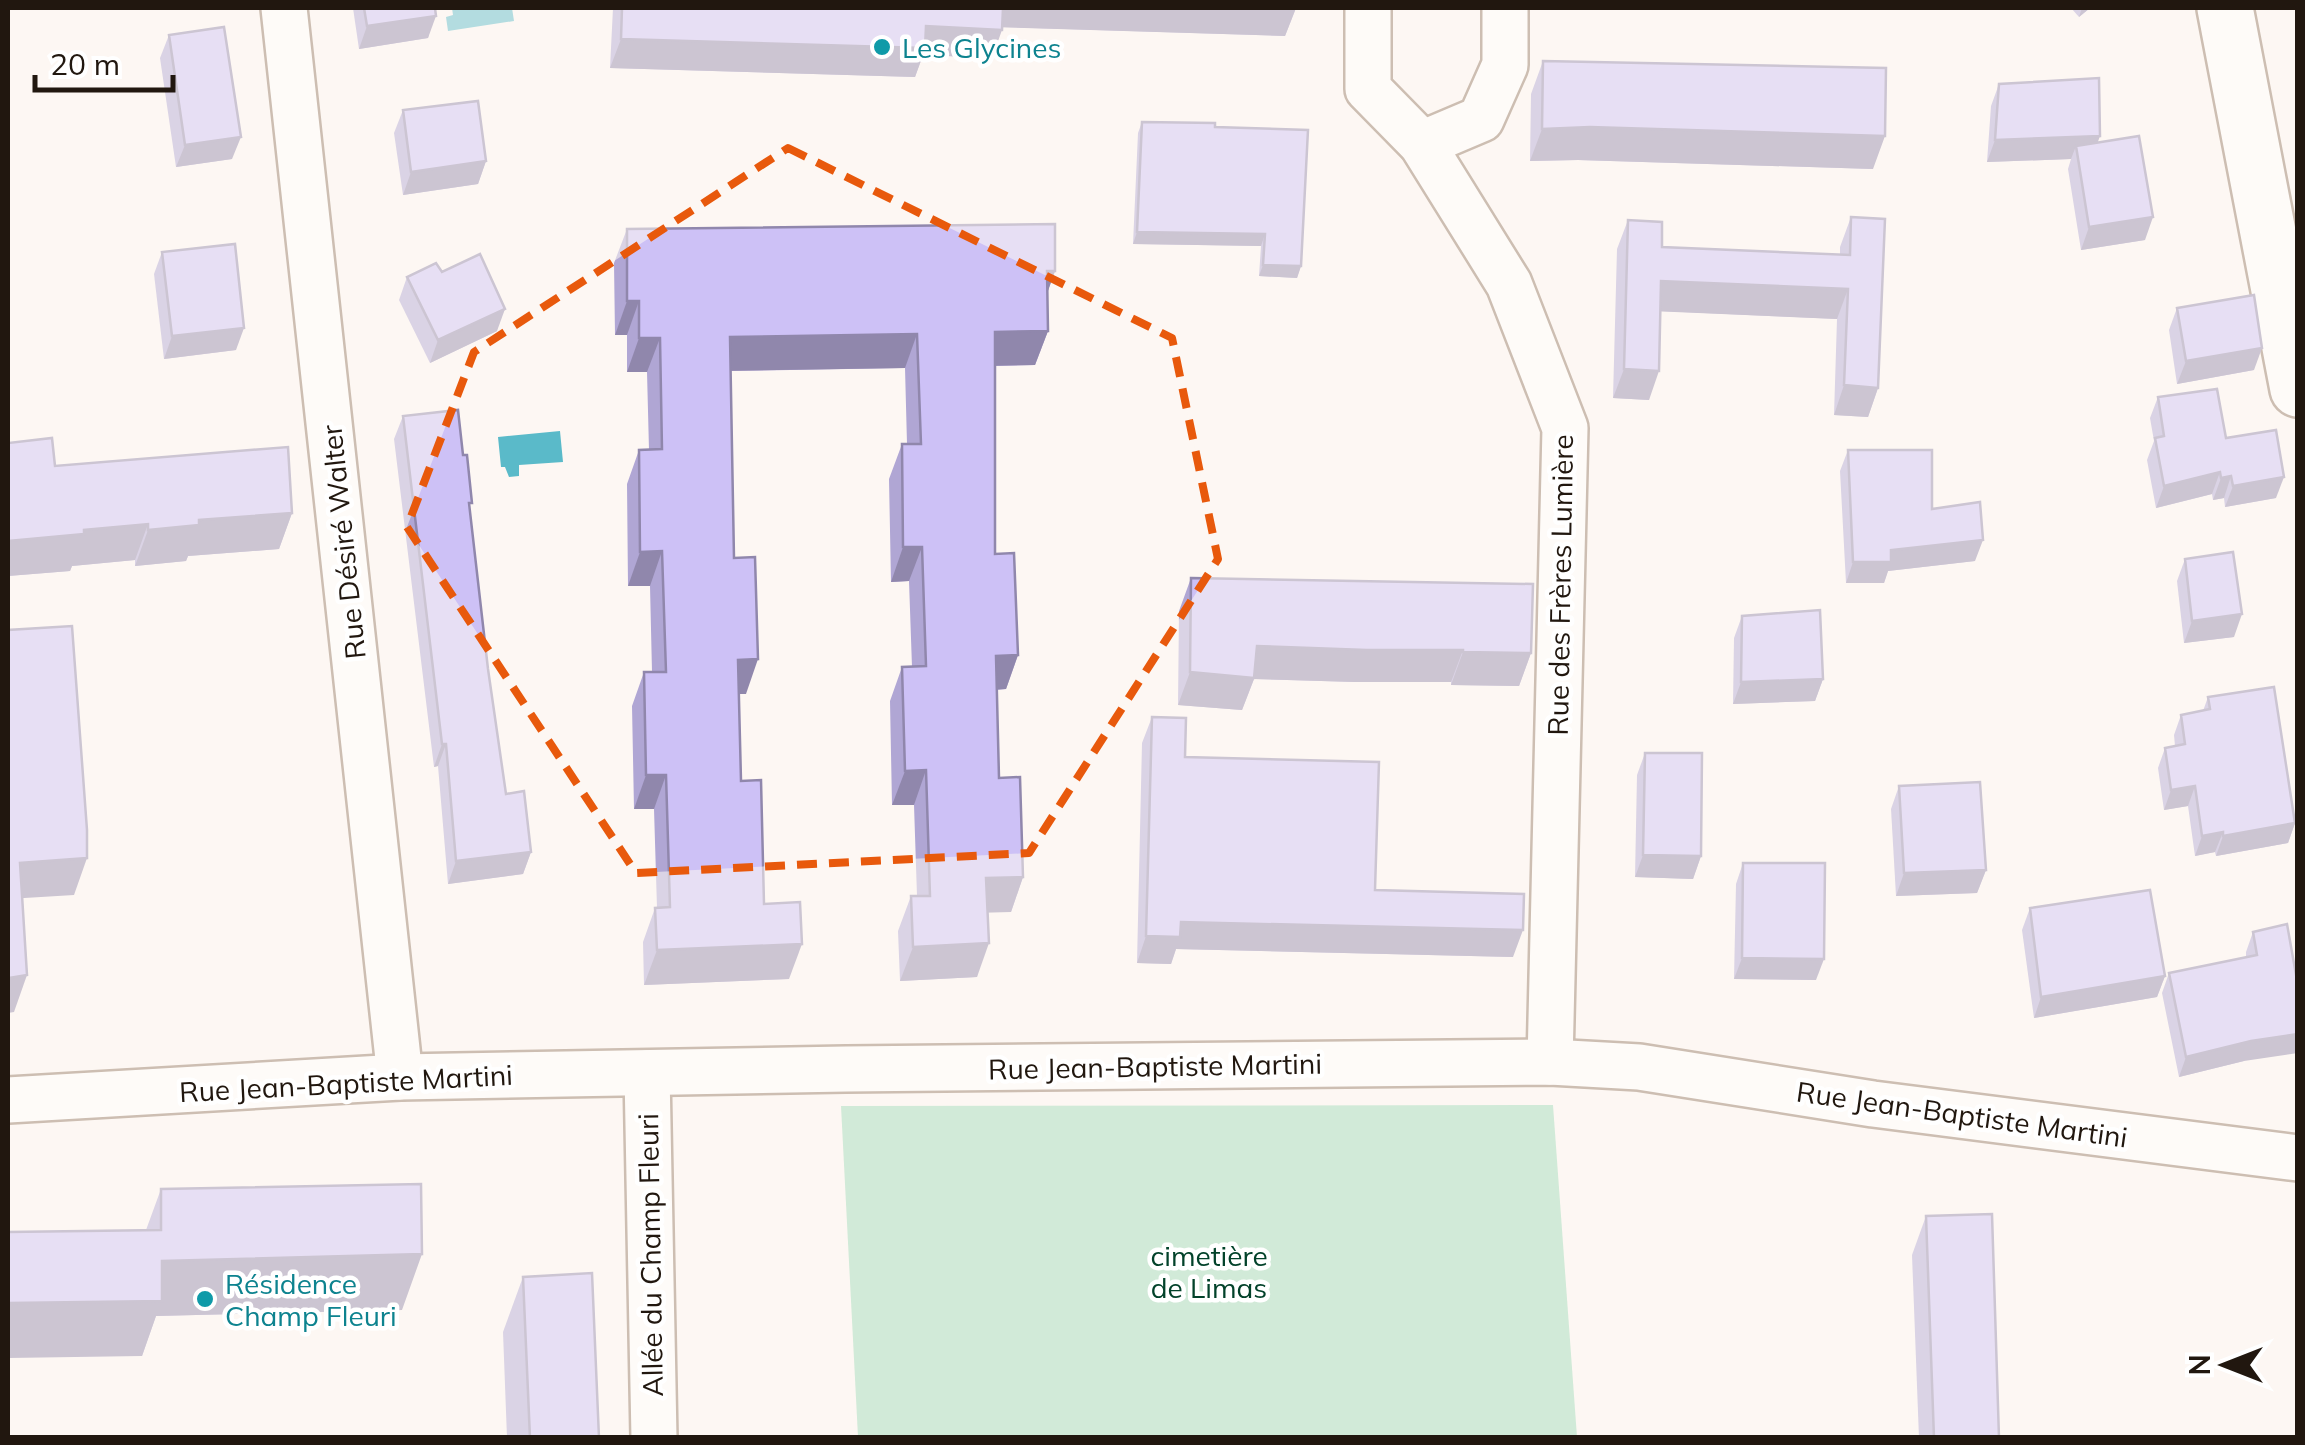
<svg xmlns="http://www.w3.org/2000/svg" width="2305" height="1445" viewBox="0 0 2305 1445" font-family="Mulish,sans-serif">
<style>
.green{fill:#9cd9b8}
.water{fill:#5abac9}
.lines{fill:none;stroke-linecap:round;stroke-linejoin:round}
.minor-casing{stroke:#927864;stroke-width:50}
.major-casing{stroke:#927864;stroke-width:60}
.minor{stroke:#fff;stroke-width:45}
.major{stroke:#fff;stroke-width:55}
.wall{fill:#b0a6d4}
.shaded-wall{fill:#9087ac}
.building{fill:#cdc1f6;stroke:#9087ac;stroke-width:2.5}
.marked{fill:none;stroke:#e8590c;stroke-width:8;stroke-dasharray:20 12;stroke-linejoin:round}
.culture-dot{fill:#0f9aa8;stroke:#fff;stroke-width:4}
.labels{text-anchor:middle;dominant-baseline:central;stroke-width:9;stroke-linejoin:round;paint-order:stroke}
.culture-label{font-size:28px;fill:#0d838f;stroke:#fff;text-anchor:start}
.street-label{font-size:28px;fill:#21170f;stroke:#fff}
.park-label{font-size:28px;fill:#02422a;stroke:#fff}
</style>
<rect width="100%" height="100%" fill="#fdf7f3"/>
<path class="green" d="M1553,1105L1577,1437H858L841,1106Z"/>
<g class="water">
<path d="M452,8H512L514,21L448,31L446,17L453,15Z"/>
<path d="M560,431L563,462L519,465V476L509,477L505,467H501L498,437Z"/>
</g>
<g class="lines">
<defs>
<g id="minor">
<path d="M284,8L400,1077"/>
<path d="M1368,8V89L1422,144L1509,284L1565,428L1550,1062"/>
<path d="M1422,144L1481,119L1505,65V8"/>
<path d="M647,1073L654,1438"/>
<path d="M8,1100L400,1077L846,1069L1550,1062L1639,1067L1873,1104L2298,1158"/>
</g>
<path id="major" d="M2225,8L2298,389"/>
</defs>
<use href="#minor" class="minor-casing"/>
<use href="#major" class="major-casing"/>
<use href="#minor" class="minor"/>
<use href="#major" class="major"/>
</g>
<g class="wall">
<path d="M353,8H435L428,38L359,49Z"/>
<path d="M613,8H1296L1285,36L1002,27L992,58L923,55L915,77L610,68Z"/>
<path d="M2071,8H2090L2079,17Z"/>
<path d="M169,35L232,159L176,167L160,58Z"/>
<path d="M1543,61L1873,169L1578,160L1530,161L1531,94Z"/>
<path d="M1999,84L2098,142L2145,240L2081,250L2068,169L2071,159L1987,162L1991,106Z"/>
<path d="M403,110L486,161L478,184L403,195L394,133Z"/>
<path d="M1142,122L1215,127L1301,266L1297,278L1259,276L1261,246L1133,244L1138,133Z"/>
<path d="M1851,217L1878,388L1868,417L1834,415L1837,319L1661,311L1649,400L1613,398L1617,249L1628,220L1662,247L1840,255V247Z"/>
<path d="M627,229L1055,271L1047,293L1048,331L1035,365L995,366V554L1018,655L1006,689L997,690L999,778L1023,877L1011,912H988L977,977L900,981L898,931L911,896H917L914,805H892L890,701L902,667H912L909,581L891,582L889,479L902,444H907L905,368L731,371L734,558L746,694H739L741,781L764,904L789,979L644,985L643,942L655,908H657L654,809H634L632,706L644,672H652L650,586H628L627,484L639,450H649L647,372H627V335H615L614,263Z"/>
<path d="M162,252L236,350L164,359L154,274Z"/>
<path d="M442,272L497,331L430,363L399,300L407,277Z"/>
<path d="M2177,308L2254,370L2177,384L2169,330Z"/>
<path d="M2158,397L2226,438L2276,498L2225,507L2224,498L2213,500L2212,494L2156,508L2147,460L2154,441L2150,418Z"/>
<path d="M403,416L470,508L488,669L506,794L531,852L523,874L448,884L438,766L434,767L394,439Z"/>
<path d="M8,443L55,466L292,513L279,549L188,556L186,561L135,566V560L72,566L70,571L8,576Z"/>
<path d="M1848,450L1932,509L1975,561L1888,571L1884,583H1846L1840,471Z"/>
<path d="M2185,559L2234,637L2184,643L2177,581Z"/>
<path d="M1191,578L1531,653L1519,686L1451,685V682H1355L1254,679L1242,710L1178,705L1179,611Z"/>
<path d="M1742,616L1823,679L1815,701L1733,704L1734,638Z"/>
<path d="M2208,697L2295,823L2288,843L2216,856L2215,852L2195,856L2188,806L2164,810L2158,768L2165,748L2175,746L2174,735L2181,715L2203,711Z"/>
<path d="M1152,717L1185,757L1375,890L1513,957L1176,949L1171,964L1137,963L1142,743Z"/>
<path d="M1645,753L1701,856L1693,879L1635,877L1637,775Z"/>
<path d="M1899,786L1986,870L1977,893L1896,896L1891,809Z"/>
<path d="M1743,863L1816,980L1734,979L1736,884Z"/>
<path d="M2030,908L2165,976L2157,997L2034,1018L2022,930Z"/>
<path d="M2287,924L2244,1061L2179,1077L2162,993L2169,973L2246,957V952L2253,932Z"/>
<path d="M161,1189L402,1310L156,1316L142,1356L146,1230Z"/>
<path d="M1926,1216L1999,1438H1919L1912,1255Z"/>
<path d="M523,1277L599,1438H507L503,1332Z"/>
</g>
<g class="shaded-wall">
<path d="M1000,8H1296L1285,36L993,27Z"/>
<path d="M2082,8H2090L2079,17Z"/>
<path d="M436,16L428,38L359,49L367,26Z"/>
<path d="M926,26L1002,30L992,58L923,55L915,77L610,68L621,39Z"/>
<path d="M1590,127L1885,136L1873,169L1578,160L1530,161L1542,129Z"/>
<path d="M2100,136L2092,158L2076,146L2071,159L1987,162L1995,140Z"/>
<path d="M241,137L232,159L176,167L185,145Z"/>
<path d="M486,161L478,184L403,195L411,172Z"/>
<path d="M2153,217L2145,240L2081,250L2089,227Z"/>
<path d="M1137,232L1265,234L1261,246L1133,244Z"/>
<path d="M1263,265L1301,266L1297,278L1259,276Z"/>
<path d="M1047,271H1055L1043,305Z"/>
<path d="M1661,281L1848,289L1837,319L1651,311Z"/>
<path d="M627,301H639L627,335H615Z"/>
<path d="M505,309L497,331L430,363L438,340Z"/>
<path d="M244,328L236,350L164,359L172,336Z"/>
<path d="M1048,331L1035,365L982,366L995,332Z"/>
<path d="M917,334L905,368L718,371L730,337Z"/>
<path d="M639,338H660L647,372H627Z"/>
<path d="M2262,348L2254,370L2177,384L2186,361Z"/>
<path d="M1624,369L1659,371L1649,400L1613,398Z"/>
<path d="M1844,385L1878,388L1868,417L1834,415Z"/>
<path d="M2220,472L2212,494L2156,508L2164,486Z"/>
<path d="M2231,476L2224,498L2213,500L2221,478Z"/>
<path d="M2284,477L2276,498L2225,507L2233,486Z"/>
<path d="M292,513L279,549L188,556L186,561L135,566L148,530L199,520Z"/>
<path d="M148,524L135,560L72,566L70,571L8,576V541L84,530Z"/>
<path d="M1983,540L1975,561L1888,571L1884,583H1846L1853,562L1891,550Z"/>
<path d="M903,547H922L909,581L891,582Z"/>
<path d="M662,551L650,586H628L640,552Z"/>
<path d="M2242,614L2234,637L2184,643L2192,621Z"/>
<path d="M1257,646L1463,650L1451,682H1355L1254,679L1242,710L1178,705L1190,672Z"/>
<path d="M1463,652L1531,653L1519,686L1451,685Z"/>
<path d="M1018,655L1006,689L984,690L996,656Z"/>
<path d="M758,659L746,694H726L738,660Z"/>
<path d="M1823,679L1815,701L1733,704L1741,682Z"/>
<path d="M442,744H446L438,766L434,767Z"/>
<path d="M926,770L914,805H892L905,771Z"/>
<path d="M646,775H666L654,809H634Z"/>
<path d="M2195,786L2188,806L2164,810L2171,790Z"/>
<path d="M2295,823L2288,843L2216,856L2223,836Z"/>
<path d="M2223,832L2215,852L2195,856L2202,836Z"/>
<path d="M531,852L523,874L448,884L456,861Z"/>
<path d="M1643,855L1701,856L1693,879L1635,877Z"/>
<path d="M87,858L74,895L8,899L20,863Z"/>
<path d="M1986,870L1977,893L1896,896L1904,873Z"/>
<path d="M1023,877L1011,912L974,913L986,878Z"/>
<path d="M1181,922L1523,930L1513,957L1176,949L1171,964L1137,963L1146,936Z"/>
<path d="M989,943L977,977L900,981L913,947Z"/>
<path d="M802,944L789,979L644,985L657,950Z"/>
<path d="M1742,958L1824,959L1816,980L1734,979Z"/>
<path d="M27,975L14,1012L8,1013V983L9,978Z"/>
<path d="M2165,976L2157,997L2034,1018L2041,997Z"/>
<path d="M2298,1034V1053L2244,1061L2179,1077L2186,1057L2251,1041Z"/>
<path d="M422,1254L402,1310L156,1316L142,1356L8,1358V1303L162,1261Z"/>
</g>
<g class="building">
<path d="M364,8H435L436,16L367,26Z"/>
<path d="M622,8H1003L1002,30L926,26L925,48L621,39Z"/>
<path d="M224,27L241,137L185,145L169,35Z"/>
<path d="M1543,61L1886,68L1885,136L1590,127L1542,129Z"/>
<path d="M2099,78L2100,136L1995,140L1999,84Z"/>
<path d="M478,101L486,161L411,172L403,110Z"/>
<path d="M1142,122L1215,123V127L1308,130L1301,266L1263,265L1265,234L1137,232Z"/>
<path d="M2139,136L2153,217L2089,227L2076,146Z"/>
<path d="M1851,217L1885,219L1878,388L1844,385L1848,289L1661,281L1659,371L1624,369L1628,220L1662,222V247L1850,255Z"/>
<path d="M1055,224V271H1047L1048,331L995,332V554L1014,553L1018,655L996,656L999,778L1020,777L1023,877L986,878L989,943L913,947L911,896H930L926,770L905,771L902,667L926,666L922,547H903L902,444H921L917,334L730,337L734,558L755,557L758,659L738,660L741,781L761,780L764,904L800,902L802,944L657,950L655,908L670,907L666,775H646L644,672H666L662,551L640,552L639,450L662,449L660,338H639V301H627V229Z"/>
<path d="M235,244L244,328L172,336L162,252Z"/>
<path d="M480,254L505,309L438,340L407,277L436,263L442,272Z"/>
<path d="M2254,295L2262,348L2186,361L2177,308Z"/>
<path d="M2217,389L2226,438L2276,430L2284,477L2233,486L2231,476L2221,478L2220,472L2164,486L2155,438L2164,436L2158,397Z"/>
<path d="M458,410L463,455H467L472,503H469L488,669L506,794L524,791L531,852L456,861L446,744H442L403,416Z"/>
<path d="M52,438L55,466L288,447L292,513L199,520V525L148,530V524L84,530V534L8,541V443Z"/>
<path d="M1848,450H1932V509L1980,502L1983,540L1891,550V562H1853Z"/>
<path d="M2233,552L2242,614L2192,621L2185,559Z"/>
<path d="M1191,578L1533,584L1531,653L1463,652V650H1367L1257,646L1254,678L1190,672Z"/>
<path d="M1820,610L1823,679L1741,682L1742,616Z"/>
<path d="M72,626L87,830V858L20,863L27,975L9,978L8,971V630Z"/>
<path d="M2274,687L2295,823L2223,836V832L2202,836L2195,786L2171,790L2165,748L2185,744L2181,715L2210,709L2208,697Z"/>
<path d="M1152,717L1186,718L1185,757L1379,762L1375,890L1524,894L1523,930L1181,922L1180,937L1146,936Z"/>
<path d="M1645,753H1702L1701,856L1643,855Z"/>
<path d="M1980,782L1986,870L1904,873L1899,786Z"/>
<path d="M1743,863H1825L1824,959L1742,958Z"/>
<path d="M2150,890L2165,976L2041,997L2030,908Z"/>
<path d="M2287,924L2298,986V1034L2251,1041L2186,1057L2169,973L2257,955L2253,932Z"/>
<path d="M421,1184L422,1254L162,1261V1301L8,1303V1232L161,1230V1189Z"/>
<path d="M1992,1214L1999,1438H1934L1926,1216Z"/>
<path d="M592,1273L599,1438H530L523,1277Z"/>
</g>
<path d="M0 0H2305V1445H0ZM788,148L1172,338L1218,559L1029,853L636,873L407,527L474,352Z" fill="#fdf7f3" fill-opacity=".55" fill-rule="evenodd"/>
<path class="marked" d="M788,148L1172,338L1218,559L1029,853L636,873L407,527L474,352Z"/>
<g class="culture-dot">
<circle cx="882" cy="47" r="10"/>
<circle cx="205" cy="1299" r="10"/>
</g>
<g class="labels">
<g class="culture-label">
<text x="902" y="47">Les Glycines</text>
<text x="225" y="1283">Résidence<tspan x="225" dy="32">Champ Fleuri</tspan></text>
</g>
<g class="street-label">
<text transform="translate(343 542) rotate(-96)">Rue Désiré Walter</text>
<text transform="translate(1560 585) rotate(-89)">Rue des Frères Lumière</text>
<text transform="translate(1155 1066) rotate(-1)">Rue Jean-Baptiste Martini</text>
<text transform="translate(346 1083) rotate(-3)">Rue Jean-Baptiste Martini</text>
<text transform="translate(1962 1114) rotate(8)">Rue Jean-Baptiste Martini</text>
<text transform="translate(650 1255) rotate(-91)">Allée du Champ Fleuri</text>
</g>
<g class="park-label">
<text x="1209" y="1255">cimetière<tspan x="1209" dy="32">de Limas</tspan></text>
</g>
</g>
<rect width="2305" height="1445" fill="none" stroke="#21170f" stroke-width="20"/>
<g transform="translate(2225 1365) rotate(270)" stroke="#ffffff" stroke-width="8" paint-order="stroke">
<path d="M0-8L18 38L0 25L-18 38Z" fill="#21170f"/>
<text y="-15" font-size="28" font-weight="bold" text-anchor="middle" fill="#21170f">N</text>
</g>
<path d="M35 75v15h138v-15" fill="none" stroke="#21170f" stroke-width="5"/>
<text x="50" y="75" font-size="30" fill="#21170f" stroke="#ffffff" stroke-width="8" paint-order="stroke">20 m</text>
</svg>
